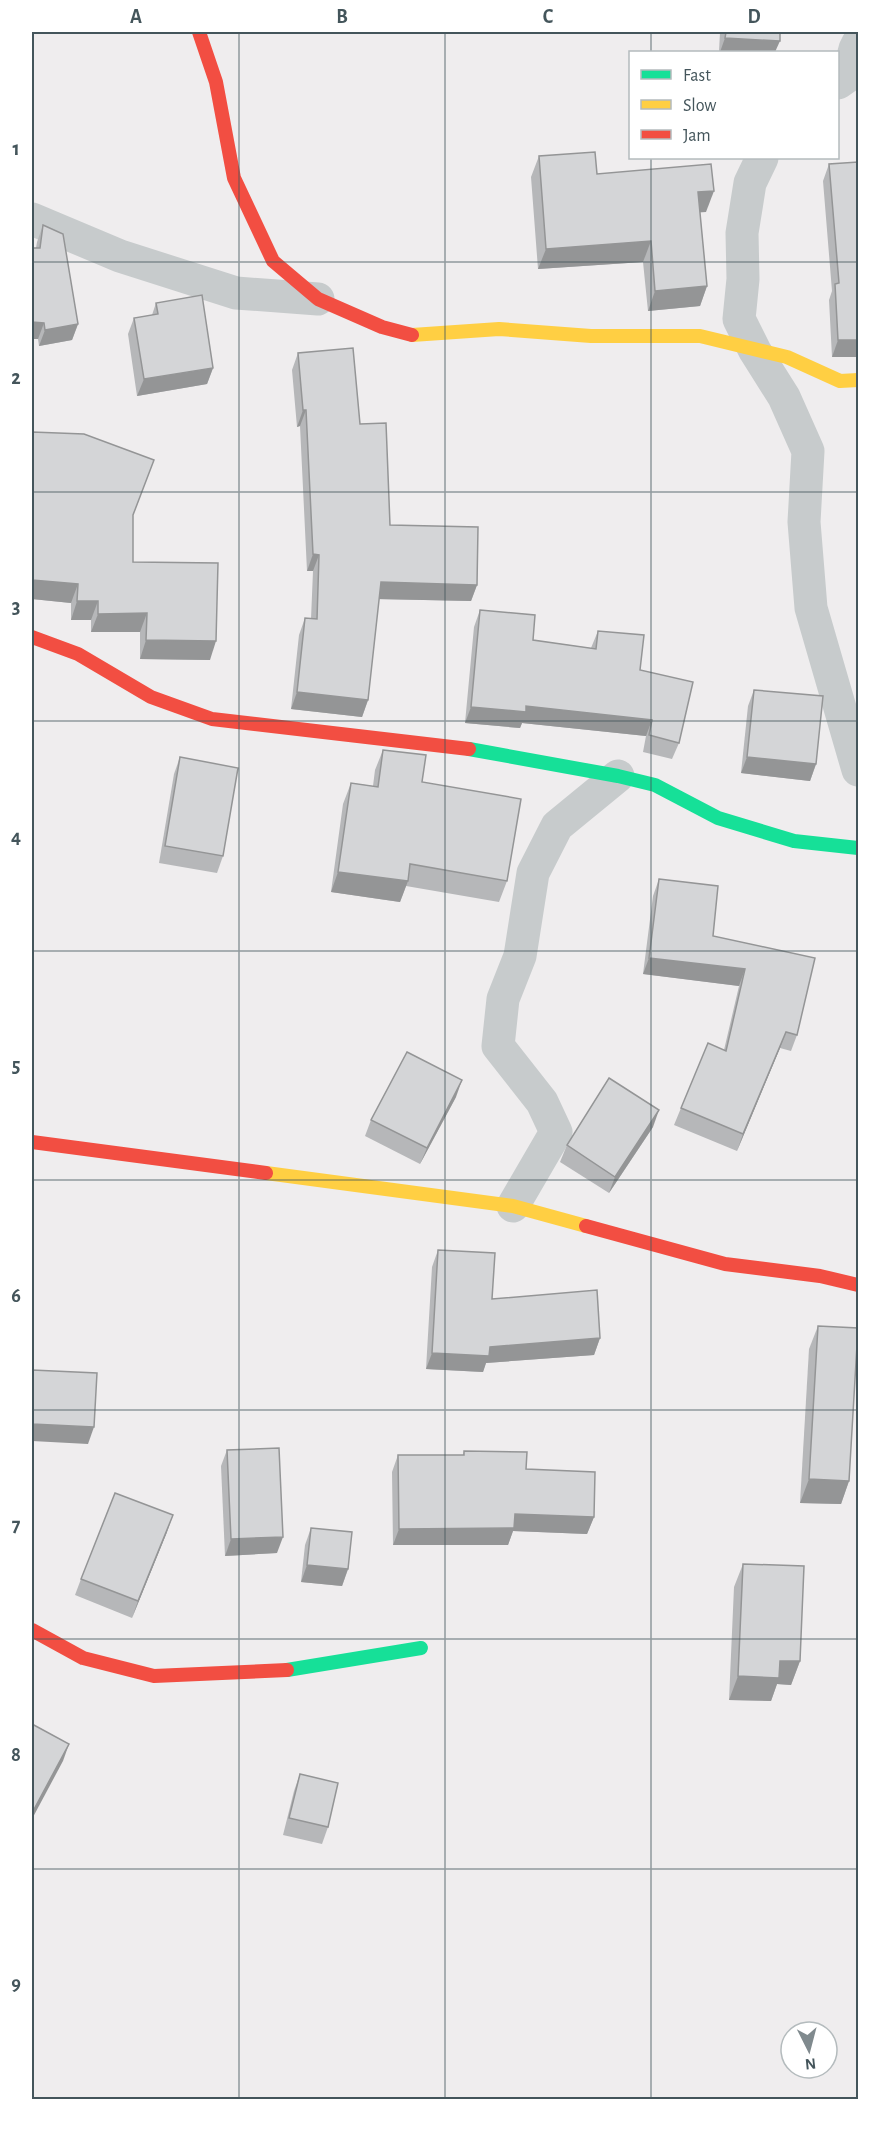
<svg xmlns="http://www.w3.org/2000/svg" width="890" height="2131" viewBox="0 0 890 2131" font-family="'Alegreya Sans',sans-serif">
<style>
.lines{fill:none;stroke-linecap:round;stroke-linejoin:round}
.street{stroke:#c7cbcc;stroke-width:33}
.fast{stroke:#16e098;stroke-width:14}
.slow{stroke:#ffcf43;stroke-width:14}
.jam{stroke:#f24e42;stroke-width:14}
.wall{fill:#b6b7b9}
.shaded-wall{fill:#949596}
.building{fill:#d4d5d7;stroke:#949596;stroke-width:1.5}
.grid{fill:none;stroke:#44555b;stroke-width:1.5;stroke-opacity:0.55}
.neatline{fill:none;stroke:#44555b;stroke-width:2}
.grid-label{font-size:20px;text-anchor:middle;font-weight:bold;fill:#44555b}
</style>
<rect width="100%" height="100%" fill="#efedee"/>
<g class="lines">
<g class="street">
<path d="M838,83L848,76L855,49L858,43"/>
<path d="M762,158L750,183L742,233L743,279L739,319L755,351L784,397L808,451L804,522L811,608L858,770"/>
<path d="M32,219L120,256L236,293L318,299"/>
<path d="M513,1206L556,1132L542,1102L498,1046L503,999L520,956L533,873L557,826L618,776"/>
</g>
<g class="fast">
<path d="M469,749L618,776L655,785L718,818L794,841L858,848"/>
<path d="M287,1670L421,1648"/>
</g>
<g class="slow">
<path d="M412,335L499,329L591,336H700L787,357L840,381L858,380"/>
<path d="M266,1173L513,1206L586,1226"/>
</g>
<g class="jam">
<path d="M199,32L216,82L234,178L273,261L318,299L382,327L412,335"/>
<path d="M32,637L78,654L151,697L212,719L469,749"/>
<path d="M32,1142L266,1173"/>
<path d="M586,1226L725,1264L820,1276L858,1285"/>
<path d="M32,1630L83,1658L154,1676L287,1670"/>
</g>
</g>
<g class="wall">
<path d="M720,32H780L775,52H719Z"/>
<path d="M539,156L597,174L706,212H700L707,286L700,306L648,311L643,262L538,269L531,177Z"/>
<path d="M829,164L858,357H832L829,300L832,291L823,181Z"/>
<path d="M43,225L78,324L72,340L39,346L38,339H32V248H36L37,242Z"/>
<path d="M156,303L213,368L207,384L137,396L128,334L134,318L152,315Z"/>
<path d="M298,353L360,424L390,525L477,585L471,601L379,599L368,700L362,717L291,709L299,635L305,618L311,619L313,571H307L300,426L297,427L292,370Z"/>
<path d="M32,432L133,516V562L210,660L140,659V632H91V620H71V603L32,599Z"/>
<path d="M480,610L533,640L591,648L598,631L640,670L679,743L672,759L643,752L646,736L522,723L520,728L465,723L474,627Z"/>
<path d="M754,690L816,764L810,781L741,773L748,706Z"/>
<path d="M383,750L422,782L507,881L499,902L406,886L400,902L331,892L343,804L351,783L373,786L375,770Z"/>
<path d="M180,757L223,856L217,873L159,863L174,774Z"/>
<path d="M659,879L713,936L797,1035L791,1051L780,1048L737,1151L674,1125L681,1108L724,1050L739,986L643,974L653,896Z"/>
<path d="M456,1097L420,1164L365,1136L371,1120Z"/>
<path d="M653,1127L609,1193L560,1162L567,1145Z"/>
<path d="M438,1250L492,1299L600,1338L594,1355L486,1363L483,1372L426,1369L432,1267Z"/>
<path d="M818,1326L849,1481L841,1504L800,1503L809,1349Z"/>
<path d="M227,1450L277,1553L225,1556L221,1466Z"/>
<path d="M464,1451L526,1469L594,1517L587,1534L513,1531L508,1545H393L392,1472L398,1455H463Z"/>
<path d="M311,1528L348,1569L342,1586L301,1582L305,1545Z"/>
<path d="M167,1532L132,1618L75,1595L81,1579Z"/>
<path d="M743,1564L800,1661L791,1685L777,1684L771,1701L729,1700L734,1587Z"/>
<path d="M300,1774L328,1827L322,1844L283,1835L294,1791Z"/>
</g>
<g class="shaded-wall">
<path d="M725,38L780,41L775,52H720Z"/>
<path d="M714,191L706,212L691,213L698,192Z"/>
<path d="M651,241L643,262L538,269L546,249Z"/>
<path d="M707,286L700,306L648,311L655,291Z"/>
<path d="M32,322L44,323L38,339H32Z"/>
<path d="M78,324L72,340L39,346L45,330Z"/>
<path d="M838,340H858V357H832Z"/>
<path d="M213,368L207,384L137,396L144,379Z"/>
<path d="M303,410H306L300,426L297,427Z"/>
<path d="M313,554L319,555L313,571H307Z"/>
<path d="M32,580L78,584L71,603L32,599Z"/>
<path d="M381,582L477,585L471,601L375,599Z"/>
<path d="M77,601H98L91,620H71Z"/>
<path d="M147,613L140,632H91L98,614Z"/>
<path d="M146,640L216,641L210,660L140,659Z"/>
<path d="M297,692L368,700L362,717L291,709Z"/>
<path d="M526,706L652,720L646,736L522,723L520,728L465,723L471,707Z"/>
<path d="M747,757L816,764L810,781L741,773Z"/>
<path d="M338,872L408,881L400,902L331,892Z"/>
<path d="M649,958L745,969L739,986L643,974Z"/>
<path d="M786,1032L780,1048L737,1151L743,1134Z"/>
<path d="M462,1080L456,1097L420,1164L427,1148Z"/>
<path d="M659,1110L653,1127L609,1193L615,1177Z"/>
<path d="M600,1338L594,1355L486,1363L483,1372L426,1369L432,1353L490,1347Z"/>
<path d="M32,1424L94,1427L88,1444L32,1441Z"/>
<path d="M809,1479L849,1481L841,1504L800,1503Z"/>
<path d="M515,1514L594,1517L587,1534L513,1531L508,1545H393L399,1529Z"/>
<path d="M173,1515L167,1532L132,1618L138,1601Z"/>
<path d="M283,1537L277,1553L225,1556L231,1539Z"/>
<path d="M307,1565L348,1569L342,1586L301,1582Z"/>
<path d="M780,1661H800L791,1685L777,1684L771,1701L729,1700L738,1676Z"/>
<path d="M69,1744L63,1761L32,1819V1813Z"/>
</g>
<g class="building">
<path d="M726,32H780V41L725,38Z"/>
<path d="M595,152L597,174L711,164L714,191L698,192L707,286L655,291L651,241L546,249L539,156Z"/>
<path d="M858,162V340H838L835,284L839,283L829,164Z"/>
<path d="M43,225L63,234L78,324L45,330L44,323L32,322V248H40Z"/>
<path d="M202,295L213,368L144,379L134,318L158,314L156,303Z"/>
<path d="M353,348L360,424L386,423L390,525L478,527L477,585L381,582L368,700L297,692L305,618L317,619L319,555L313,554L306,410H303L298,353Z"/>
<path d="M32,432L84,434L154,460L133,515V562L218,563L216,641L146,640L147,613L98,614V601H77L78,584L32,580Z"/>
<path d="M480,610L535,615L533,640L596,649L598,631L644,635L640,670L693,682L679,743L649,735L652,720L526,706V712L471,707Z"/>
<path d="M754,690L823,696L816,764L747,757Z"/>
<path d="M383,750L426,755L422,782L521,799L507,881L410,864L408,881L338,872L351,783L378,787Z"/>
<path d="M180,757L238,768L223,856L165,846Z"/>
<path d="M659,879L718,886L713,936L815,958L797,1035L786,1032L743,1134L681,1108L708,1043L726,1051L745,969L649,958Z"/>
<path d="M407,1052L462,1080L427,1148L371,1120Z"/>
<path d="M609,1078L659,1110L615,1177L567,1145Z"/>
<path d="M438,1250L495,1253L492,1299L597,1290L600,1338L490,1347L489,1356L432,1353Z"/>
<path d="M818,1326L858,1328L849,1481L809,1479Z"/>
<path d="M32,1370L97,1373L94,1427L32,1424Z"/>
<path d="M279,1448L283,1537L231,1539L227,1450Z"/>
<path d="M464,1451L527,1452L526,1469L595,1472L594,1517L515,1514L514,1528L399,1529L398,1455H464Z"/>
<path d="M115,1493L173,1515L138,1601L81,1579Z"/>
<path d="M311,1528L352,1532L348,1569L307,1565Z"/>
<path d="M743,1564L804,1566L800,1661H780L779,1678L738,1676Z"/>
<path d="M32,1724L69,1744L32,1813Z"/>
<path d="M300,1774L338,1783L328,1827L289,1818Z"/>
</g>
<path class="grid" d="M239,32V2100M445,32V2100M651,32V52M651,158V2100M32,262H858M32,492H858M32,721H858M32,951H858M32,1180H858M32,1410H858M32,1639H858M32,1869H858"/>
<rect width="890" height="2131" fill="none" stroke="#ffffff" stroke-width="66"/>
<rect x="629" y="51" width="210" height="108" fill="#ffffff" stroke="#b4bbbd" stroke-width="1.5"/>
<rect x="641" y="70" width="30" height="9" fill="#16e098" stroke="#b4bbbd" stroke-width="1.5"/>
<text x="683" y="81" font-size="18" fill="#44555b">Fast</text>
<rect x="641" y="100" width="30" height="9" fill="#ffcf43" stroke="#b4bbbd" stroke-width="1.5"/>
<text x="683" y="111" font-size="18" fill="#44555b">Slow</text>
<rect x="641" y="130" width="30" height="9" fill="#f24e42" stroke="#b4bbbd" stroke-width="1.5"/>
<text x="683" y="141" font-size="18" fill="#44555b">Jam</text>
<g transform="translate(809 2050) rotate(174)"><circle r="28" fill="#ffffff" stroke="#b4bbbd" stroke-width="1.5"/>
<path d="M0-4.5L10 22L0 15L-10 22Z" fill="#808a8e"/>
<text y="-9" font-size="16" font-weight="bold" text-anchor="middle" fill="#44555b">N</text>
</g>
<rect x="33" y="33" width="824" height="2065" class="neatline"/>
<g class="grid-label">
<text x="136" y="23">A</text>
<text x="342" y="23">B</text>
<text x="548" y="23">C</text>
<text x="754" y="23">D</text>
<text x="16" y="155">1</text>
<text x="16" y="384">2</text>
<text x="16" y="613">3</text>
<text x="16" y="843">4</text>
<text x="16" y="1072">5</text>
<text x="16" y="1302">6</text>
<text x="16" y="1531">7</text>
<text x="16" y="1761">8</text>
<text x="16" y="1990">9</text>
</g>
</svg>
